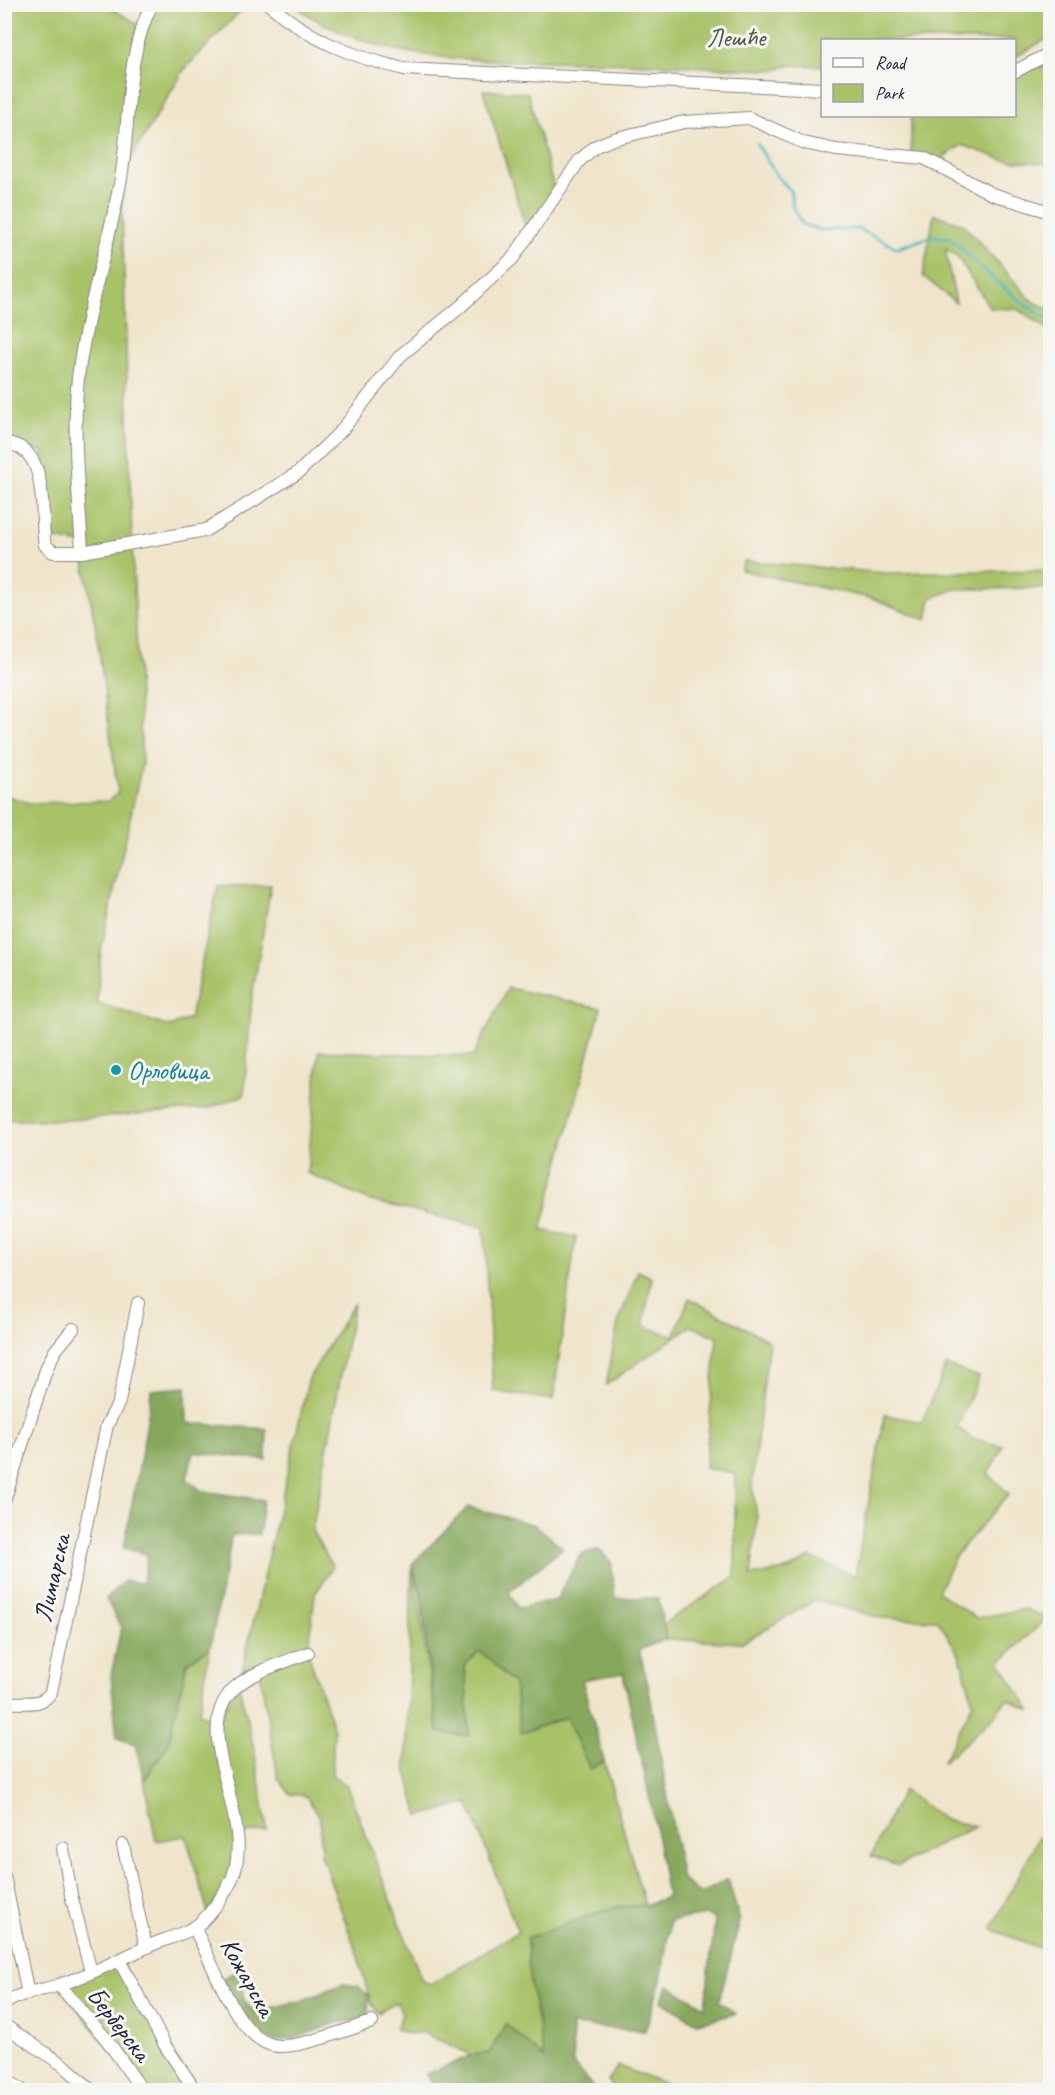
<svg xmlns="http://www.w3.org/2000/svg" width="1055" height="2095" viewBox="0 0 1055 2095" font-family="Caveat,sans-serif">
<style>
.green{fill:#a8c267;stroke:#657251;stroke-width:1.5}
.forest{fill:#86a85c;stroke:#54654c;stroke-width:1.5}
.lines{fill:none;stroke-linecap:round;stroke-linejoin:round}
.stream{stroke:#45b5be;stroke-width:3}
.minor-casing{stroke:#898483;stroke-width:14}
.minor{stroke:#fff;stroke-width:12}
.culture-dot{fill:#0f9aa8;stroke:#f6f6f2;stroke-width:2}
.labels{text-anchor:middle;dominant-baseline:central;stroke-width:6;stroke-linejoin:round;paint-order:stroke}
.park-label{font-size:26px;fill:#515a4a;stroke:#f6f6f2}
.culture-label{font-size:26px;fill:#0d838f;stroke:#f6f6f2;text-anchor:start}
.street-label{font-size:26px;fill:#22223b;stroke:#f6f6f2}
</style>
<rect width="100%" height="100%" fill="#f6f6f2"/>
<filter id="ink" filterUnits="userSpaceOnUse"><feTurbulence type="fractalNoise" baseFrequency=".0167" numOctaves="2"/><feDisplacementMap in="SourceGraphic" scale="12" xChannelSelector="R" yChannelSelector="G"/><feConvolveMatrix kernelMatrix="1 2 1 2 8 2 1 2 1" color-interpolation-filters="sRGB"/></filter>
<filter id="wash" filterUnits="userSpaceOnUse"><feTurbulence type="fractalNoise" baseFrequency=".008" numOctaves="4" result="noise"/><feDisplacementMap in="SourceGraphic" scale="24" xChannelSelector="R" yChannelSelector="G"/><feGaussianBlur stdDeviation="1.35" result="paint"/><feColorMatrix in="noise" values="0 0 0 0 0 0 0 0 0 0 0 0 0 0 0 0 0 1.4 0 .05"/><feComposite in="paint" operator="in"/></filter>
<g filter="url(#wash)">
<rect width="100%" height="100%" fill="#f0e5cb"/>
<g class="green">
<path d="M1050,4V37L1015,57L1014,40H822V66L789,65L776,70C716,68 657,64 598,62C496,59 379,70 294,5Z"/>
<path d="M5,5H106L141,26L152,5H246L184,70L121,175L132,543L142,764L101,950L97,1003L170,1027L190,1018L218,886L271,885L252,996L244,1095L209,1108L68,1120H5V795L29,803L108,801L118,793L97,636L81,544L51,538L43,451L5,444Z"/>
<path d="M1050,53V164L1004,160L962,145L936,162L911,156V116H1014L1015,72Z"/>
<path d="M483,90L528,93L556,196L529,238Z"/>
<path d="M934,214L963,224L1033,302L1050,309V330L1017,309L990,308L957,256L945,249L956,303L923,276Z"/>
<path d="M744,561L885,573L1050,570V588L956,589L931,598L927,620L874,599L741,570Z"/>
<path d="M508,988L601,1008L541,1230L576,1237L553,1400L493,1391L484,1227L370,1201L307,1173L319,1051L473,1056Z"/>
<path d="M638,1271L652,1278L643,1326L674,1336L689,1298L769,1341L752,1482L757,1518L751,1576L790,1569L810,1557L855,1576L885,1415L922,1422L946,1365L979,1377L957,1427L973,1439L1003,1446L988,1474L1009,1494L955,1556L938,1592L976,1618L1026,1609L1047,1618L1000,1662L1030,1710L1007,1699L993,1718L942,1763L973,1703L960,1656L938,1620L881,1618L815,1600L742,1643L666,1639L663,1624L735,1577V1473L705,1468L717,1337L691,1326L606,1385L618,1323Z"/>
<path d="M354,1303L312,1531L333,1567L315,1594L308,1653L334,1730L332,1775L347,1786L422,1981L431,1984L518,1932L468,1803L419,1816L406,1769L412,1564L438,1732L469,1736L465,1664L480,1650L514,1684L522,1733L566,1717L590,1769L604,1761L645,1905L617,1907L527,1938L529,1976L545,2059L489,2053L472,2055L421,2032L408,2034L396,2029L402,2015L397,2002L378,2013L371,2003L356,1950L321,1855L320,1818L306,1796L290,1794L278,1778L260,1673L239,1685L254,1749L267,1830L240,1835L236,1867L208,1913L186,1836L156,1841L144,1780L168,1745L187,1662L210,1648L199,1713L217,1722L239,1684L309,1378Z"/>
<path d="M903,1790L945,1820L976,1826L898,1866L871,1856Z"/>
<path d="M1039,1837L1050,1847V1952L991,1929Z"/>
<path d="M120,1962L196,2090H142L59,1985Z"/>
<path d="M618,2066L682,2090H613L608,2080Z"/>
</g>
<g class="forest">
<path d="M186,1387L187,1423L267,1429L266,1460L193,1452L187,1479L202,1491L263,1500L259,1534L232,1535L210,1648L187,1662L168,1745L144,1780L135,1744L117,1738L111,1676L121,1628L106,1599L124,1581L142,1583L148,1555L124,1548C132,1495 146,1443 151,1390Z"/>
<path d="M468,1507L535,1525L563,1548L509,1592L518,1608L556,1600L581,1554L599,1549L611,1562L615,1598H658L666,1639L639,1650L648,1684L682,1880L701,1894L728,1879L740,1921L719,2001L736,2014L697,2023L661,2001L668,1985L705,2007L715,1919L706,1915L670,1921L661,1980L645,2031L572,2025L573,2063L595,2090H437L426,2074L472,2055L489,2053L506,2024L544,2058L529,1976L527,1938L610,1908L645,1905L667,1897L653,1814L623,1673L582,1680L604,1761L590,1769L566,1717L521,1733L514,1684L480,1651L465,1665L469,1736L438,1732L420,1593L412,1564Z"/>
<path d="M236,1972L244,1980L243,1999L254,2012L304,2000L343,1984L358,1986L368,1995L369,2020L339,2022L296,2038L273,2041L256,2032L221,1979Z"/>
</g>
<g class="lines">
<path class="stream" d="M757,144L777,176L790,190L793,207L802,224L820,230L859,229L897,248L933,236L950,238L997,282L1028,307L1050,319"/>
</g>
</g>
<g filter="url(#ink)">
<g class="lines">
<defs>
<g id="minor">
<path d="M269,4C309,40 353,57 404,69L822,89"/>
<path d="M1014,72L1050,53"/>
<path d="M4,443C48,445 41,507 44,538L45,545L53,552H82L206,530L299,472L341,431L401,355L460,307L513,258L579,161L596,146L613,139L684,122L749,118L804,143L836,150L924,158L992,194L1050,212"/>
<path d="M82,552C79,495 72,435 78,378C86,310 109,245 121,178C131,118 124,60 152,4"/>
<path d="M4,1501L47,1367L55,1351L73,1329"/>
<path d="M4,1703C20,1701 42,1708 51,1692L107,1425L119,1402L138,1303"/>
<path d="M123,1845L146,1947"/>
<path d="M63,1848L71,1895L91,1972"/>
<path d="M4,1876L28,1994"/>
<path d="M194,1928C213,1959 238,2050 283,2046C313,2044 344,2030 372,2022"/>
<path d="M120,1962L166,2047L195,2090"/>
<path d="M59,1985L107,2040L142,2090"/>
<path d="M4,2005C18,1992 42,1991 59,1985C90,1975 118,1960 147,1947C162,1940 179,1936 193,1928C206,1921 220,1900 228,1887C265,1824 181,1730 238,1685C257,1670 286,1662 308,1653"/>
<path d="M4,2025L66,2067L91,2090"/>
<path d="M4,2078L22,2090"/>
</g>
</defs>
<use href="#minor" class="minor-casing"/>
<use href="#minor" class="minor"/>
</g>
</g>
<circle class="culture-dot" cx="116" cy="1070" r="6"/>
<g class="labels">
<g class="park-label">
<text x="736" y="37">Лешће</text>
</g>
<g class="culture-label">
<text x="128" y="1070">Орловица</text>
</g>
<g class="street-label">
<text transform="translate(52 1578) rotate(-77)">Лимарска</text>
<text transform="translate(248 1977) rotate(61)">Кожарска</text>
<text transform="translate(119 2024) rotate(52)">Берберска</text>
</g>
</g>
<rect width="1055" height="2095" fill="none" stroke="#f6f6f2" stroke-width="24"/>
<rect x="821" y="39" width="195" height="78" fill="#f6f6f2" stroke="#a1a1a9" stroke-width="1.5"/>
<rect x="833" y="58" width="30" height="9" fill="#ffffff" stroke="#a1a1a9" stroke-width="1.5"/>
<text x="875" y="69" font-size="18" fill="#22223b">Road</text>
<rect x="833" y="84" width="30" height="18" fill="#a8c267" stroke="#a1a1a9" stroke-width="1.5"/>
<text x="875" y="99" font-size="18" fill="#22223b">Park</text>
</svg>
